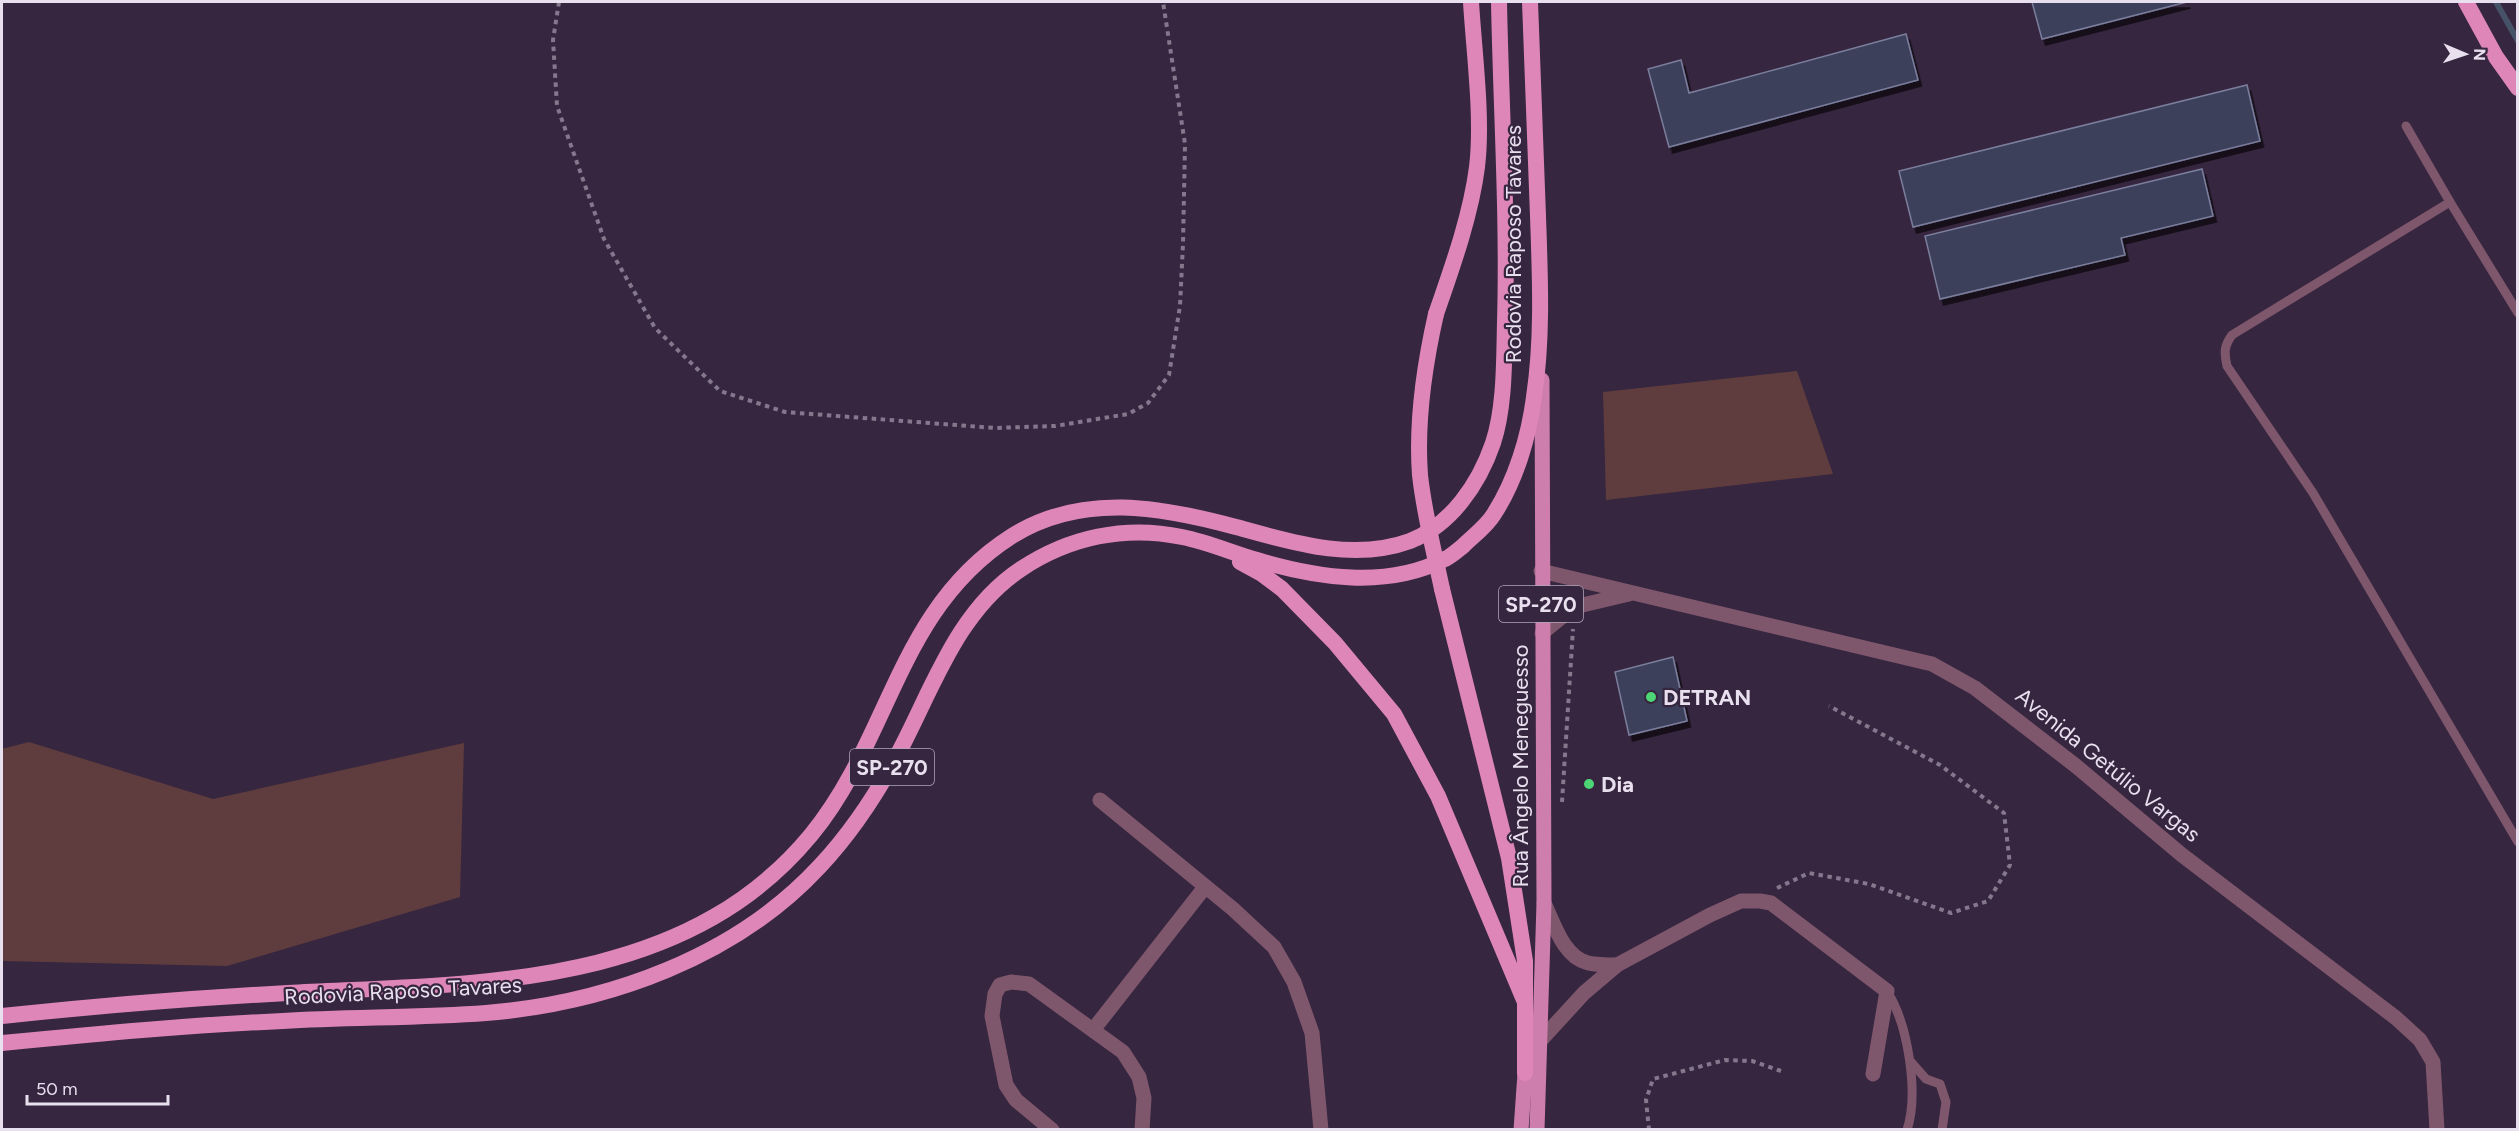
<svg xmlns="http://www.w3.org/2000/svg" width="2519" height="1131" viewBox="0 0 2519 1131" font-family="Figtree,sans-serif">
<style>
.green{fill:#5f3d3e}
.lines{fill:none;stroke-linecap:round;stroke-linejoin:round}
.stream{stroke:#465268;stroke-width:6}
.building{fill:#3c3f5a;stroke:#7a7e9c;stroke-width:1.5;filter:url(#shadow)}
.path{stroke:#85788d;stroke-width:4;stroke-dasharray:4.5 4.5;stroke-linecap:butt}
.service{stroke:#7f576d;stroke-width:9}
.minor{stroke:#7f576d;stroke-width:15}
.primary{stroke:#ce7eac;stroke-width:15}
.trunk{stroke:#de86b8;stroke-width:16}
.trunk-bridge{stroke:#de86b8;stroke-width:16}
.poi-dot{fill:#4dd676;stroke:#36263f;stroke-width:2}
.labels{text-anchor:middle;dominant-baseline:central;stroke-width:4.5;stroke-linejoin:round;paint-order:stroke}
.shield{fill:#36263f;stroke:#b3a8ba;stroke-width:1.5}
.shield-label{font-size:21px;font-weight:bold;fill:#e8dfef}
.street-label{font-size:22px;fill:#e8dfef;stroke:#36263f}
.poi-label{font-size:22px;font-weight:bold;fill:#e8dfef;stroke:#36263f;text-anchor:start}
</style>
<defs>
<filter id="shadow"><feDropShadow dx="3.5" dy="6" stdDeviation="0" flood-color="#0009"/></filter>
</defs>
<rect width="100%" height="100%" fill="#36263f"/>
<g class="green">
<path d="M1797,371L1833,474L1606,500L1603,392Z"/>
<path d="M29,742L213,799L464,743L460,897L227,966L2,961V749Z"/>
</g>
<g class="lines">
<path class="stream" d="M2496,2L2518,41"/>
</g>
<g class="building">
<path d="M2032,2H2187L2042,39Z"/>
<path d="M1906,34L1918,80L1669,147L1648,69L1681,60L1689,93Z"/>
<path d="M2247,85L2260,141L1913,227L1899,171Z"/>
<path d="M2202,169L2213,216L2121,238L2125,255L1940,299L1925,236Z"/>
<path d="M1673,657L1687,721L1629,735L1615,672Z"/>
</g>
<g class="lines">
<g class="path">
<path d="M559,2L553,40L557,106L604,239L655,328L720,391L785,412L995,428L1055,426L1128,414L1148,403L1169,375L1180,306L1183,244L1185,144L1163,2"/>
<path d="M1562,802L1573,629"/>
<path d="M1777,888L1809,873L1869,884L1951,913L1988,901L2010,865L2004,813L1940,765L1829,706"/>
<path d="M1649,1130L1646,1100L1653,1079L1725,1060L1752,1061L1781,1071"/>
</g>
<g class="service">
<path d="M2406,126L2450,202"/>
<path d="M2518,313L2450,202L2232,335C2224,346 2224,352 2227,366L2313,493L2518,842"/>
<path d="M1888,993C1908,1025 1919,1093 1907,1130"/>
<path d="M1911,1062L1926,1079L1940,1084L1946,1102L1942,1130"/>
</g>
<g class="minor">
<path d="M1541,571L1932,664L1975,688L2076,766L2182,855L2396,1018L2420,1040L2433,1062L2437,1130"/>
<path d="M1542,633L1574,607L1629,594"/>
<path d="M1100,800L1233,909L1274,947L1294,982L1312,1033L1321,1130"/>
<path d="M1544,903C1554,923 1563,957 1588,963C1597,965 1608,965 1617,965"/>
<path d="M1093,1030L1205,887"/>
<path d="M1540,1041L1584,993L1617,965L1710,915L1741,901H1760L1771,903L1887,991L1873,1074"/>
<path d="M1052,1130L1016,1100L1006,1085L992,1016L995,994L1000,985L1011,982L1029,984L1123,1052L1139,1077L1144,1098L1142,1130"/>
</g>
<g class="primary">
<path d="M1521,1130L1525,1073"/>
<path d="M1537,1130L1544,903L1542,380"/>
</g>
<g class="trunk">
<path d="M2466,2L2496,57L2518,88"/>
<path d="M1436,314C1452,268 1471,215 1477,167C1483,118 1474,52 1471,2"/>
<path d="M1240,562L1262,574L1282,589L1335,643L1394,714L1438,796L1524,1000"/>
<path d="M1442,589L1509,858L1525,961V1073"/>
<path d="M2,1016C96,1006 193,998 288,993C472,983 682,991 811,835C891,738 897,609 1012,536C1082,492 1162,507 1236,527C1291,542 1353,562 1410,541C1451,525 1479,484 1493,443C1505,407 1504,360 1505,322C1508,216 1501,108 1499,2"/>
<path d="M2,1043C95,1034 189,1025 283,1021C351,1017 419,1018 486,1013C608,1003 736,957 820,866C848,836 872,801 892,765C930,698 953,614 1021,569C1069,537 1125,525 1182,537C1208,542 1232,553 1257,560C1317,578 1387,589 1445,559C1450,557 1458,550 1463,546C1473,536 1487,526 1494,514C1516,480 1529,436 1534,397C1543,337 1540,276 1538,216C1535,145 1533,73 1530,2"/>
</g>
<path class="trunk-bridge" d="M1436,314C1424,367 1416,421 1420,475C1424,513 1434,551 1442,589"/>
</g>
<g class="poi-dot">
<circle cx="1651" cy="697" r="6"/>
<circle cx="1589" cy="784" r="6"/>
</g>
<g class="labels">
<g class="shield">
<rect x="1499" y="586" width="84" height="36" rx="4.5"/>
<rect x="850" y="749" width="84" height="36" rx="4.5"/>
</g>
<g class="shield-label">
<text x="1541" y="604">SP-270</text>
<text x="892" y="767">SP-270</text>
</g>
<g class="street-label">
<text transform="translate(1513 244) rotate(-90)">Rodovia Raposo Tavares</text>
<text transform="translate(2108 765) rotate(39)">Avenida Getúlio Vargas</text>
<text transform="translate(1520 766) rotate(-90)">Rua Ângelo Meneguesso</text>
<text transform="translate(403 991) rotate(-3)">Rodovia Raposo Tavares</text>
</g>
<g class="poi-label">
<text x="1663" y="697">DETRAN</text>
<text x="1601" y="784">Dia</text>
</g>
</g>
<rect width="2519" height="1131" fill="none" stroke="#e8dfef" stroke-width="6"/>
<g transform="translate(2465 54) rotate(92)" stroke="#36263f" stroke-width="4.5" paint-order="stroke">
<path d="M0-4.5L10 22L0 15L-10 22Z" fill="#e8dfef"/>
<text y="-9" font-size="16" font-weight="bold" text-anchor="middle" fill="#e8dfef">N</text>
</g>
<path d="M27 1095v9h141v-9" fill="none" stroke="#e8dfef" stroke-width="3"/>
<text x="36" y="1095" font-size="18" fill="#e8dfef" stroke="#36263f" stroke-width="4.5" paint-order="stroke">50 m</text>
</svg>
